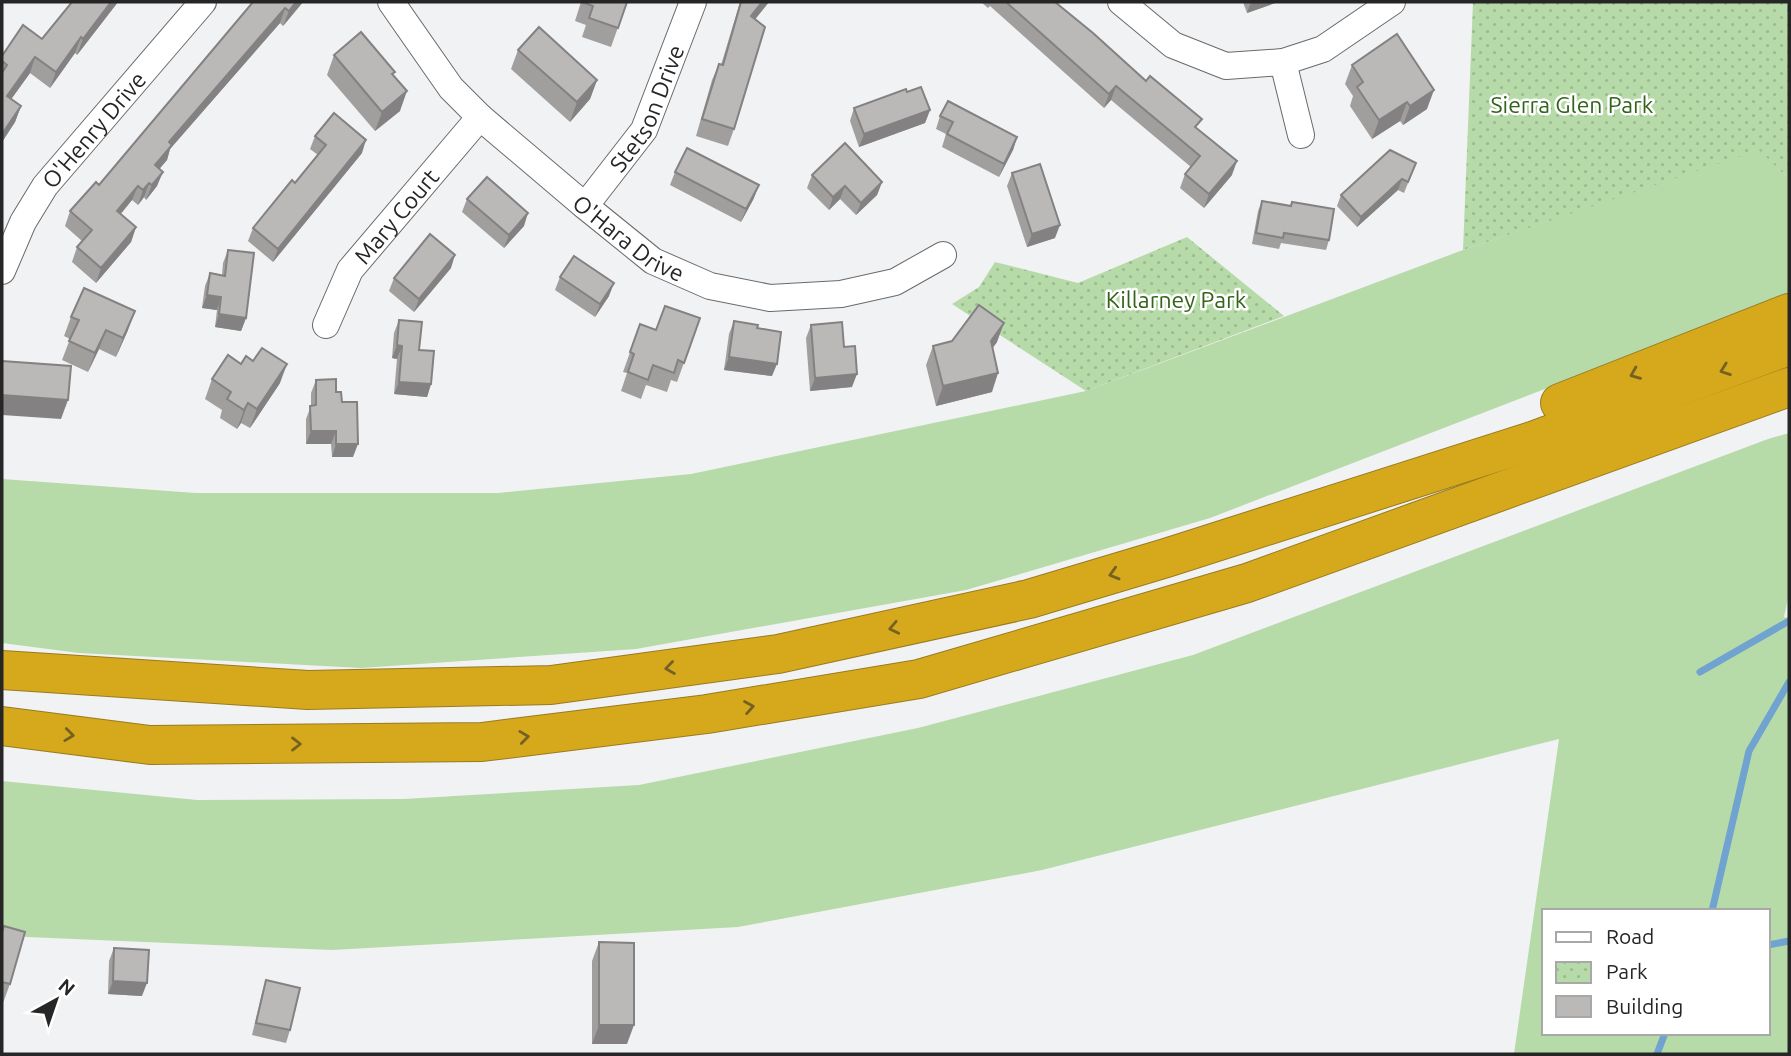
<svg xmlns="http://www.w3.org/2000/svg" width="1791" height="1056" viewBox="0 0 1791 1056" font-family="Ubuntu,sans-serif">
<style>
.grass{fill:#b7daa9;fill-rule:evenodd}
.park{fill:url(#park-dots)}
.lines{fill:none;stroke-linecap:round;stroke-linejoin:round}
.stream{stroke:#70a3d0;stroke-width:7}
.minor-casing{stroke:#696a6c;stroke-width:28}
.motorway-casing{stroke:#987b20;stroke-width:40}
.minor{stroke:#fff;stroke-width:26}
.motorway{stroke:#d6a91c;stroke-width:38}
.wall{fill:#a19e9e}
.shaded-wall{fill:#838181}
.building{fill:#bbb8b8;stroke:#838181;stroke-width:2}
.oneway{stroke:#756122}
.labels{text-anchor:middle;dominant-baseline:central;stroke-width:5;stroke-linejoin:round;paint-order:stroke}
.park-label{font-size:23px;fill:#33631b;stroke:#fff}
.street-label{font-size:23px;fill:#262627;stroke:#fff}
</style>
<defs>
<pattern id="park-dots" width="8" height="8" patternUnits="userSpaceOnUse" patternTransform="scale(1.75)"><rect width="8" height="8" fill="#b7daa9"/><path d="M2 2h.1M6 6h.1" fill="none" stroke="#9dbb91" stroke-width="1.8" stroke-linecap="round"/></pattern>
</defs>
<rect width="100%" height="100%" fill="#f1f2f4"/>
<g class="grass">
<path d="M1759,149L1789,179V295L1210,518L966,590L636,649L361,668L79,653L2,643V479L196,493H498L691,474L1086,391L1463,250Z"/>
<path d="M1789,433V594L1784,617L1789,618V1054H1514L1559,739L1042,870L738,927L332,950L27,937L2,933V781L197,800L404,799L639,785L918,728L1193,655L1768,439ZM1544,911H1768V1033H1544Z"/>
</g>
<g class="park">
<path d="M1473,2H1789V179L1759,150L1463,250Z"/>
<path d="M1187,237L1284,316L1086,391L952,304L979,287L995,262L1078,283Z"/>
</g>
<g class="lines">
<g class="stream">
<path d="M1700,672L1789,621"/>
<path d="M1712,911L1749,751L1789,682"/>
<path d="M1768,945L1789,941"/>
<path d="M1657,1054L1665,1033"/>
</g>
<defs>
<g id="minor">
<path id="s1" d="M391,2L451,88L480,117L585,206L653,261L710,286L770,298L841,294L895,282L943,255"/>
<path d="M1121,2L1173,45L1226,66L1283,62L1323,49L1392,2"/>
<path d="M1283,62L1301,135"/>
<path id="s2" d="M585,206L644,130L693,2"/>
<path id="s3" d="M2,271L23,222L45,186L203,2"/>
<path id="s4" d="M326,325L350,270L480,117"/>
</g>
<g id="motorway">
<path d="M1560,403L1789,313"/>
<path d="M2,670L308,690L551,685L778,654L1029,599L1166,558L1535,440L1789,346"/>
<path d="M2,726L150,745L482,742L707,714L919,679L1247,583L1789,387"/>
</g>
</defs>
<use href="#minor" class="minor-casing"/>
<use href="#motorway" class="motorway-casing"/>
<use href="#minor" class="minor"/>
<use href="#motorway" class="motorway"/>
</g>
<g class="wall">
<path d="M72,2H118L77,55L75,53L50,88L30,73L11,99L21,106L15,122L2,142V56L42,39Z"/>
<path d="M253,2H303L283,26L280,23L170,149L167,160L159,169L157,186L146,200L144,197L138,205L132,200L121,214L136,227L131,242L96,283L72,262L77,247L82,241L65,226L70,211L99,185Z"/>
<path d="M581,2H627L611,47L582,37L586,25L575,21Z"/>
<path d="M740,2H769L755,19L734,129L728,146L696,136L712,80L719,64L721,65Z"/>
<path d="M981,2H1055L1198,129L1232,175L1204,208L1180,188L1185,174L1191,167L1111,100L1104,108L990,6L988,8Z"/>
<path d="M1243,2H1278L1247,13Z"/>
<path d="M518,50L597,80L590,99L570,122L511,69Z"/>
<path d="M334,55L393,75L400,111L375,131L327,75Z"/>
<path d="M1352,65L1427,109L1403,125L1400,121L1372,139L1350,106L1353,96L1345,84Z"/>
<path d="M907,92L930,110L925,123L859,147L850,121L854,108Z"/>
<path d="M940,116L1017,137L1013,150L999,177L942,147L946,134L936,129Z"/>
<path d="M315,136L362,153L273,262L248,241L253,228L295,183L318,155L310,149Z"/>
<path d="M1416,163L1404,193L1398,190L1357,227L1337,206L1341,195Z"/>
<path d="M675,172L754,198L741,222L670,185Z"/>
<path d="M1012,173L1055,238L1027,247L1007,186Z"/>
<path d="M812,175L882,182L877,195L856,215L840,199L829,210L807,188Z"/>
<path d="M467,199L524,226L504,248L462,212Z"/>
<path d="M1262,201L1291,206L1292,202L1329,240L1326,250L1281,243L1279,249L1252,244L1258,211Z"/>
<path d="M228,250L246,318L241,331L215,327L217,310L202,308L205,286L210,273L222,275L223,263Z"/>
<path d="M451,268L414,312L389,291L394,278Z"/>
<path d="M560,277L609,296L595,317L555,290Z"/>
<path d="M71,317L128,330L116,357L99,349L88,372L62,360L70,339L64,336Z"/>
<path d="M700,318L677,382L671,380L667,392L646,385L641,399L621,391L627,373L623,372L640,324L656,330Z"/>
<path d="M399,320L419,350L431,384L427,397L394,394L397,359L392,358L394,333Z"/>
<path d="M734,321L757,328L772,376L724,370L729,334Z"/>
<path d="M811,325L844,347L852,387L810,391L806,338Z"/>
<path d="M997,342L992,348V392L936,406L926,365L933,346Z"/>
<path d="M241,364L280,383L250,428L241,423L237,429L220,418L222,410L205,399L212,379Z"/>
<path d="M316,380L336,392L342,402L353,457H332L331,444H306V419L311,406V393Z"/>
<path d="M2,931L10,984L3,1003H2Z"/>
<path d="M599,942L627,1044H592V961Z"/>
<path d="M114,948L142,996L108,994L109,961Z"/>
<path d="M266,980L290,1030L286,1043L252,1035L262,993Z"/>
</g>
<g class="shaded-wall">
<path d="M111,2H118L77,55L83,39Z"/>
<path d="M296,2H303L283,26L289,11Z"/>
<path d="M762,2H769L745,32L751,16Z"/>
<path d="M1251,2H1278L1247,13Z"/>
<path d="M285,8L280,23L170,149L167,160L150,180L155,165L169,142Z"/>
<path d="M81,37L75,53L50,88L56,72Z"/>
<path d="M35,57L30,73L2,112L7,96Z"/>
<path d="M597,80L590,99L570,122L577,102Z"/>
<path d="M1116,86L1111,100L1104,108L1109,94Z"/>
<path d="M1434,90L1427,109L1403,125L1410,106Z"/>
<path d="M407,91L400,111L375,131L382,112Z"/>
<path d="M1407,102L1400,121L1372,139L1379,120Z"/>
<path d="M21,106L15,122L2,142V134Z"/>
<path d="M930,110L925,123L859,147L864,134Z"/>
<path d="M1017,137L1013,150L999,177L1004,164Z"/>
<path d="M366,140L362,153L273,262L278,249Z"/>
<path d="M1237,161L1232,175L1204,208L1209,194Z"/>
<path d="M163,172L157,186L146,200L152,185Z"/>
<path d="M1402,179L1398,190L1357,227L1361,217Z"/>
<path d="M882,182L877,195L856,215L861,203Z"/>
<path d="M149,183L144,197L138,205L143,190Z"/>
<path d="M759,185L754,198L741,222L746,209Z"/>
<path d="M138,186L132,200L111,225L117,211Z"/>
<path d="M845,186L840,199L829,210L833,197Z"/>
<path d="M528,213L524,226L504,248L509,235Z"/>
<path d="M1060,225L1055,238L1027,247L1032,234Z"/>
<path d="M136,227L131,242L96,283L101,268Z"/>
<path d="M455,255L451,268L414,312L419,299Z"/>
<path d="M614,283L609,296L595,317L600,304Z"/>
<path d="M207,295L221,297L217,310L202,308Z"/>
<path d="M135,311L128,330L116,357L123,338Z"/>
<path d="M219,314L246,318L241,331L215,327Z"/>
<path d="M1004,323L997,342L984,360L991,341Z"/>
<path d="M106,330L99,349L88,372L95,353Z"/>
<path d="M397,345L402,346L397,359L392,358Z"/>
<path d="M729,357L777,364L772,376L724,370Z"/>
<path d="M287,364L280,383L250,428L257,409Z"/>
<path d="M998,373L992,392L936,406L943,386Z"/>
<path d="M857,374L852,387L810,391L815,378Z"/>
<path d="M399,382L431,384L427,397L394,394Z"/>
<path d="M2,395L68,400L61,419L2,415Z"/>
<path d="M248,403L241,423L237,429L244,410Z"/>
<path d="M311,431H336L331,444H306Z"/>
<path d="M336,444H358L353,457H332Z"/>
<path d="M113,981L147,983L142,996L108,994Z"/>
<path d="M599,1025H634L627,1044H592Z"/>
</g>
<g class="building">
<path d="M72,2H111L83,39L81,37L56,72L35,57L7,96L21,106L2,134V73L7,65L2,61V56L23,25L42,39Z"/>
<path d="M253,2H296L289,11L285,8L169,142L172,145L155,165L163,172L152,185L149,183L143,190L138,186L117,211L136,227L101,268L77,247L92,230L70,211L96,182L99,185Z"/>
<path d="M582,2H627L618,28L589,18L593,6Z"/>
<path d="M741,2H762L751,16L765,27L734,129L702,119L719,64L723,65Z"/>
<path d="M1006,2H1055L1093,33L1146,81L1150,76L1202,119L1195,127L1237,161L1209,194L1185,174L1200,156L1116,86L1109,94Z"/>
<path d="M539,27L597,80L577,102L518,50Z"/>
<path d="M361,32L395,72L392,74L407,91L382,112L334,55Z"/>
<path d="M1397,34L1434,90L1410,106L1407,102L1379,120L1357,87L1363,82L1352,65Z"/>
<path d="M921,87L930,110L864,134L854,108L906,89L907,92Z"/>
<path d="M948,101L1017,137L1004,164L947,134L953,122L940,116Z"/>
<path d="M334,113L366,140L278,249L253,228L292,180L295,183L326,145L315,136Z"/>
<path d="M845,143L882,182L861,203L845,186L833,197L812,175Z"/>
<path d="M687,148L759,185L746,209L675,172Z"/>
<path d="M1390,150L1416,163L1408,182L1402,179L1361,217L1341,195Z"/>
<path d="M1040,164L1060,225L1032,234L1012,173Z"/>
<path d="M487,177L528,213L509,235L467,199Z"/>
<path d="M1262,201L1291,206L1292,202L1334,209L1329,240L1284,233L1283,238L1256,233Z"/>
<path d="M430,234L455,255L419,299L394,278Z"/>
<path d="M228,250L254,253L246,318L219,314L221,297L207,295L210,273L225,276Z"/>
<path d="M574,256L614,283L600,304L560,277Z"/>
<path d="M84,288L135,311L123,338L106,330L95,353L69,341L79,320L71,317Z"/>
<path d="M979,305L1004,323L991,341L998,373L943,386L933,346L952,341Z"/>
<path d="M665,306L700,318L684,363L678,360L674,373L653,365L648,380L628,372L634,354L630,352L640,324L656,330Z"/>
<path d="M399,320L422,322L419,350L434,351L431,384L399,382L402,346L397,345Z"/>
<path d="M734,321L758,325L757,328L781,332L777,364L729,357Z"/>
<path d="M842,322L844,347L855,346L857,374L815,378L811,325Z"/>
<path d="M262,348L287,364L257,409L248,403L244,410L227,399L231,392L212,379L228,355L241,364L246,356L253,361Z"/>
<path d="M2,361L71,366L68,400L2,395Z"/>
<path d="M336,379V392H341L342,402H357L358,444H336V431H311L310,406L316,405V380Z"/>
<path d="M4,926L25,932L10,984L2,982V932Z"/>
<path d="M599,942L634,943V1025H599Z"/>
<path d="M114,948L149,950L147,983L113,981Z"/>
<path d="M266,980L300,988L290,1030L256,1023Z"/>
</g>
<defs><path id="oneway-chevron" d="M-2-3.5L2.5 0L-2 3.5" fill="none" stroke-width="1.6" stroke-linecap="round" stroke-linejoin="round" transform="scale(1.75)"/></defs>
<g class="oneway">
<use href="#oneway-chevron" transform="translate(1725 370) rotate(160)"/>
<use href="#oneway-chevron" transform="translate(1635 374) rotate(158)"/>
<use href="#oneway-chevron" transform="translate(1114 574) rotate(164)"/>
<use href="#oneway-chevron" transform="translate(894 628) rotate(168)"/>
<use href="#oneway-chevron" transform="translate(670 668) rotate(172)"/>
<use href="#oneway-chevron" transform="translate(749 707) rotate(-10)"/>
<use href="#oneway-chevron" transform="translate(69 735) rotate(7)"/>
<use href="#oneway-chevron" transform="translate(524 737) rotate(-7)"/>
<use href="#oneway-chevron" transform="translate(296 744)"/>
</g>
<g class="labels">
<g class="park-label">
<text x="1572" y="104">Sierra Glen Park</text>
<text x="1176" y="299">Killarney Park</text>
</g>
<g class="street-label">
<text stroke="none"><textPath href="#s2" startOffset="117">Stetson Drive</textPath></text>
<text stroke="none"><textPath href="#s3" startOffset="170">O'Henry Drive</textPath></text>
<text stroke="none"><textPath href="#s4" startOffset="131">Mary Court</textPath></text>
<text stroke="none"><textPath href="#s1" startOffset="338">O'Hara Drive</textPath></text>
</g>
</g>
<rect width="1791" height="1056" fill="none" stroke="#262627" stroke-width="7"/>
<rect x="1542" y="909" width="228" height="126" fill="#ffffff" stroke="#a8a8a9" stroke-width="2"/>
<rect x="1556" y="932" width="35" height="10" fill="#ffffff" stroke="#a8a8a9" stroke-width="2"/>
<text x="1606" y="944" font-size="21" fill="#262627">Road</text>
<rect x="1556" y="962" width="35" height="21" fill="url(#park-dots)" stroke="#a8a8a9" stroke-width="2"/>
<text x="1606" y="979" font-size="21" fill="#262627">Park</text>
<rect x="1556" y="996" width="35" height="21" fill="#bbb8b8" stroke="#a8a8a9" stroke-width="2"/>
<text x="1606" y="1014" font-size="21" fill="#262627">Building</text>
<g transform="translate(56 1000) rotate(40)" stroke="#ffffff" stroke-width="5" paint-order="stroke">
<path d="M0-5L12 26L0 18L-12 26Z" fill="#262627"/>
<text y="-10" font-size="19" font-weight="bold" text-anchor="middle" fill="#262627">N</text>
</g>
</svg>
